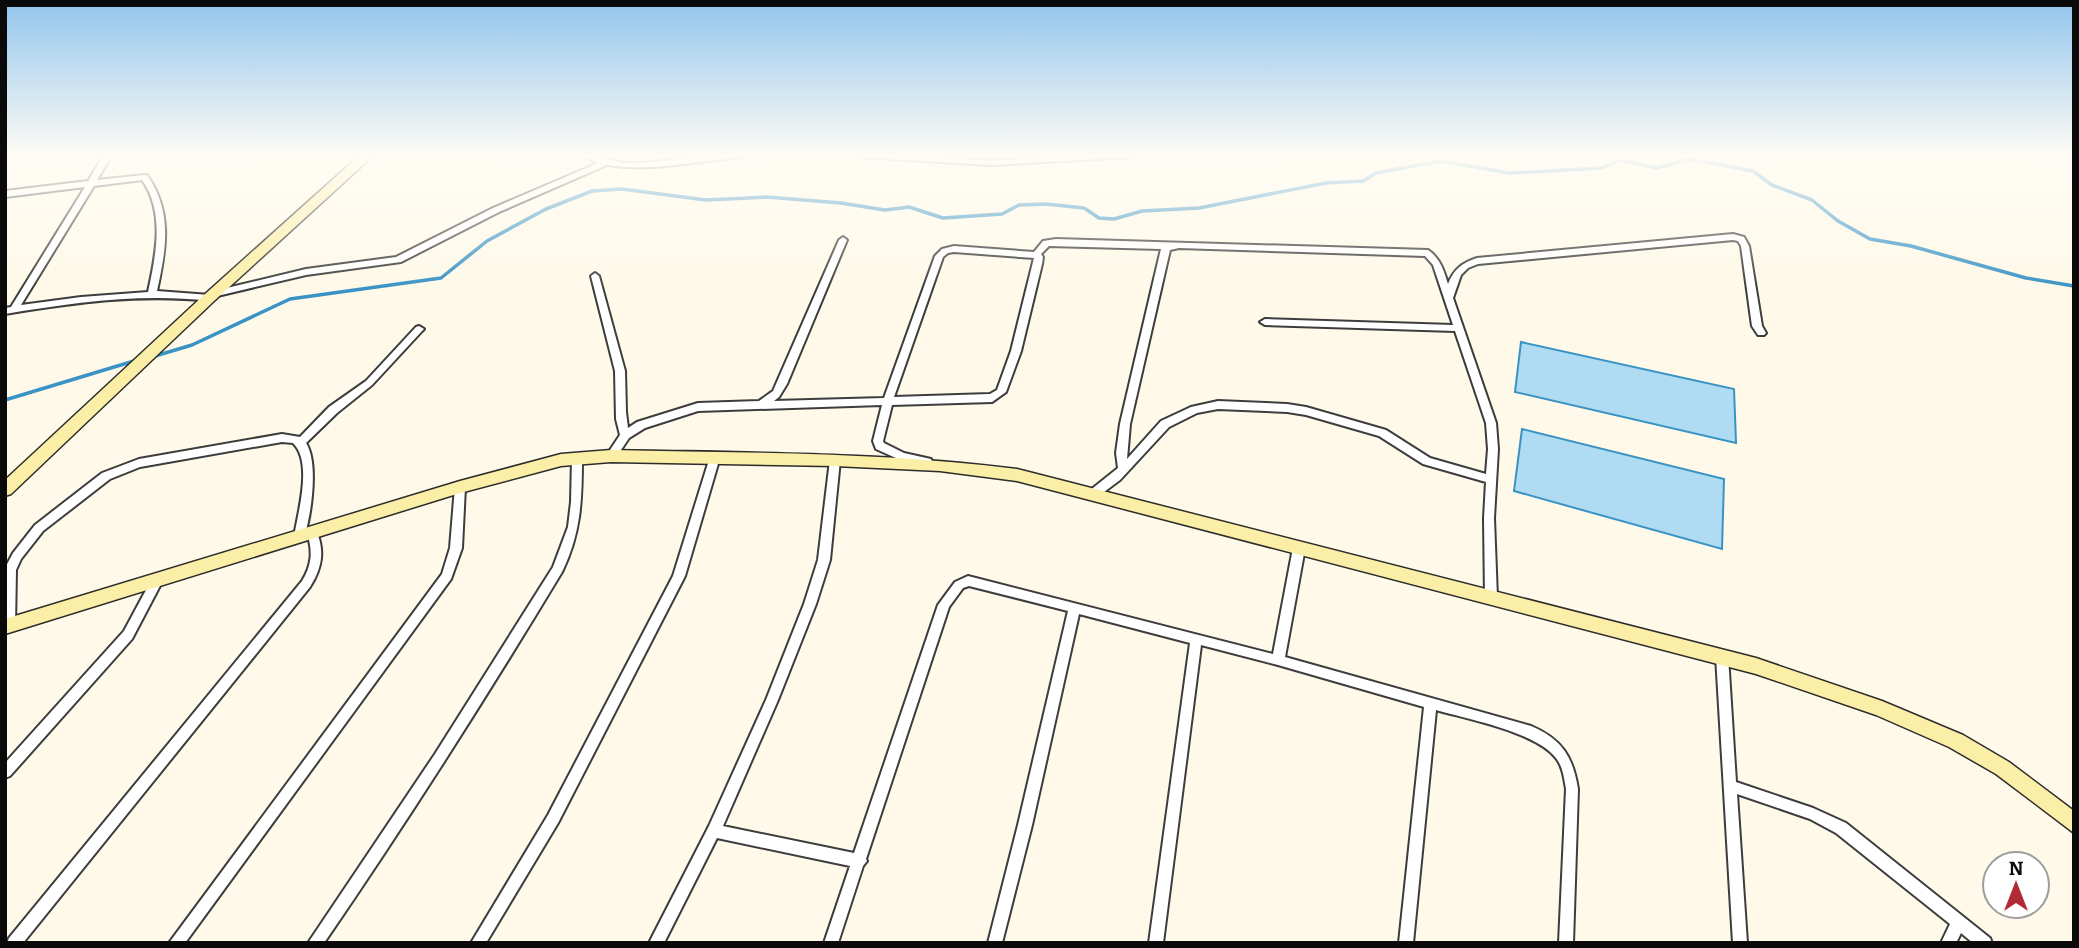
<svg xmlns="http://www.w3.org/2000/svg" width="2079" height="948" viewBox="0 0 2079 948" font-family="Bitter,serif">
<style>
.water{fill:#afdcf2;stroke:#3a93c5;stroke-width:2}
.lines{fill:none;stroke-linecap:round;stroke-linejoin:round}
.stream{stroke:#3a93c5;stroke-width:3.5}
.street-casing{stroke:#3d3d3d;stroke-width:4}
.secondary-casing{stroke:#2c2c2c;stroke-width:3}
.street{fill:#fff;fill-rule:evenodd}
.secondary{fill:#fbeea6;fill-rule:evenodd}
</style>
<rect width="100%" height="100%" fill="#fef9e8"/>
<g class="water">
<path d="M1521,342L1734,389L1736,443L1515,392Z"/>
<path d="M1522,429L1724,479L1722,549L1514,491Z"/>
</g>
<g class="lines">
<g class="stream">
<path d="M155,356L192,345L290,299L441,278L487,241L546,209L592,191L622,189L706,200L767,197L841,203L885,210L909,207L943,218L1002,214L1019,205L1046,204L1084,208L1099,218L1114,219L1142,211L1199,208L1326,183L1363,181L1376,173L1441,161L1509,173L1601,168L1621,160L1657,168L1690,159L1753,171L1772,185L1812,200L1838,221L1870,239L1911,246L2026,278L2074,286"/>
<path d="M5,400L134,361"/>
</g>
<defs>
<g id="street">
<path d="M104,155H112L97,180L144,175H147C173,212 166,250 157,291L210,295L211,292L214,291L306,269L396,257L493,208L598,163L580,155H593L623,163H643L712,155H747L743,157C697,161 653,172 607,165L499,212L401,262L306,275L213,297L212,300L209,301C141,293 73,303 5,314V308L11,307L85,187L5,197V191L88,181ZM142,180C165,212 156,255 148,292L81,297L21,305L94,186Z"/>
<path d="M855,155H907L991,161L1082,155H1137L1133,157L991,165L859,157Z"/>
<path d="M1733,234L1744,237L1749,246L1762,326L1766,333L1764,335H1758L1752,326L1741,246L1738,241L1733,240L1478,264L1468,268L1461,275L1453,298L1496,423L1498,449L1494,518L1497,598L1495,601L1491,603L1487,601L1485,598L1484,518L1486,482L1423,464L1379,436L1306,415L1287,412L1218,409L1197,413L1169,427L1120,480L1096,498H1088L1087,495L1088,492L1118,468L1116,453L1120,424L1161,249L1049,246L1041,254L1043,257L1042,264L1021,351L1006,392L992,402L892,405L883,441L884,443L904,453L931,459L932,462L931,465L927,466L898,459L876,449L873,441L882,405L698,411L645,428L629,438L615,459L611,460L606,456L620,435L616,419L615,371L591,276L595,273L599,276L625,371L626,412L628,428L637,422L698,403L759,401L773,391L839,240L843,237L847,240L787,384L779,397L774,401L884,398L935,256L942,249L954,246L1034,252L1043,241L1056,239L1428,250C1440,258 1444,271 1448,284C1454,269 1462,263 1477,258ZM1179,248L1425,256L1433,265L1453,325L1265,319L1260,322L1265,325L1455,331L1486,423L1488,449L1486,474L1430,458L1386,430L1306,407L1287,404L1218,401L1191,407L1161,421L1127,459L1130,424L1170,250ZM954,252L1034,258L1011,351L997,390L990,394L894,397L943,257L948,253Z"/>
<path d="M419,326L424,329L422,331L372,385L337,413L306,443C319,463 311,518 303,540H295L294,537C298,512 313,462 293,443L282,442L140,467L110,479L43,531L21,559L16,570L15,626L13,630L9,631L5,630V568L13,553L35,525L102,473L139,459L282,434L300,437L329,407L366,381L416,327Z"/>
<path d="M715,453L720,457L685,576L558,823L486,943H471L548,815L673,576L710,457Z"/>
<path d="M577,454L582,458C582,500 581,533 562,572C486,698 407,822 324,943H308L435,754L553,567L568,527L571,502L572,458Z"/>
<path d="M835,456L840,460L830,560L816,604L778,700L723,826L854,853L938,605L955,582L968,576L1273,654L1293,548L1295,545H1303L1305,548L1285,657L1531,726C1562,739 1573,757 1578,789L1573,943H1559L1566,789C1564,778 1563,767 1556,758C1536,732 1467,719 1436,710L1413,943H1399L1424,707L1278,665L1201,645L1163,943H1149L1190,643L1079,614L1032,825L1002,943H988L1018,825L1068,611L969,586L963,588L949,607L866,859L867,861L863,866L838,943H824L850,866L717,838L664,943H649L709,826L766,700L804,604L818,560L830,460Z"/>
<path d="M460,483L464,484L465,487L462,548L451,579L185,943H169L442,574L450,548L455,487L456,484Z"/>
<path d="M312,529L316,530C325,551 322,568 310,587L23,943H7L9,938L302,581C312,565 313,551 307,533L308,530Z"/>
<path d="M157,575L161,577L163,580L132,639L10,776L5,778V763L124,631L153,577Z"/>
<path d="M1722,651L1726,652L1728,656L1736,782L1813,808L1846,823L1990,938L1992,943H1973L1961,933L1956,943H1941L1950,924L1836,833L1810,819L1737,794L1747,943H1733L1716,656L1718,652Z"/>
</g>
<g id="secondary">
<path d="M360,155H374L214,301L11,494L5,496V480L204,295Z"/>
<path d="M611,450C747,453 882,452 1017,469L1756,658L1882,701L1963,735L2009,762L2074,811V833L1996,774L1949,747L1876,715L1756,674L1017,481L940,471L835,466L611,462L561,466L460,493L5,634V619L460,481L561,454Z"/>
</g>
</defs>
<use href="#street" class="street-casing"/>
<use href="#secondary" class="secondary-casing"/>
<use href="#street" class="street"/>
<use href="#secondary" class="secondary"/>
</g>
<linearGradient id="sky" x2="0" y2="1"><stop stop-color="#91c4ec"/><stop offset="0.54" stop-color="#fffcf5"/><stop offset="1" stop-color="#fffcf5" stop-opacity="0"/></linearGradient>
<rect width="2079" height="288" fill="url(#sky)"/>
<rect width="2079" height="948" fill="none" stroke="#0a0a0a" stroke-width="14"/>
<g transform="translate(2016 885)"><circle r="33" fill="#ffffff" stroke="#9d9d9d" stroke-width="2"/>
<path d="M0-5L12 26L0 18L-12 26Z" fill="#b12a36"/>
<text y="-10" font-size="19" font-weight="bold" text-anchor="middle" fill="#0a0a0a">N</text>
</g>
</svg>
